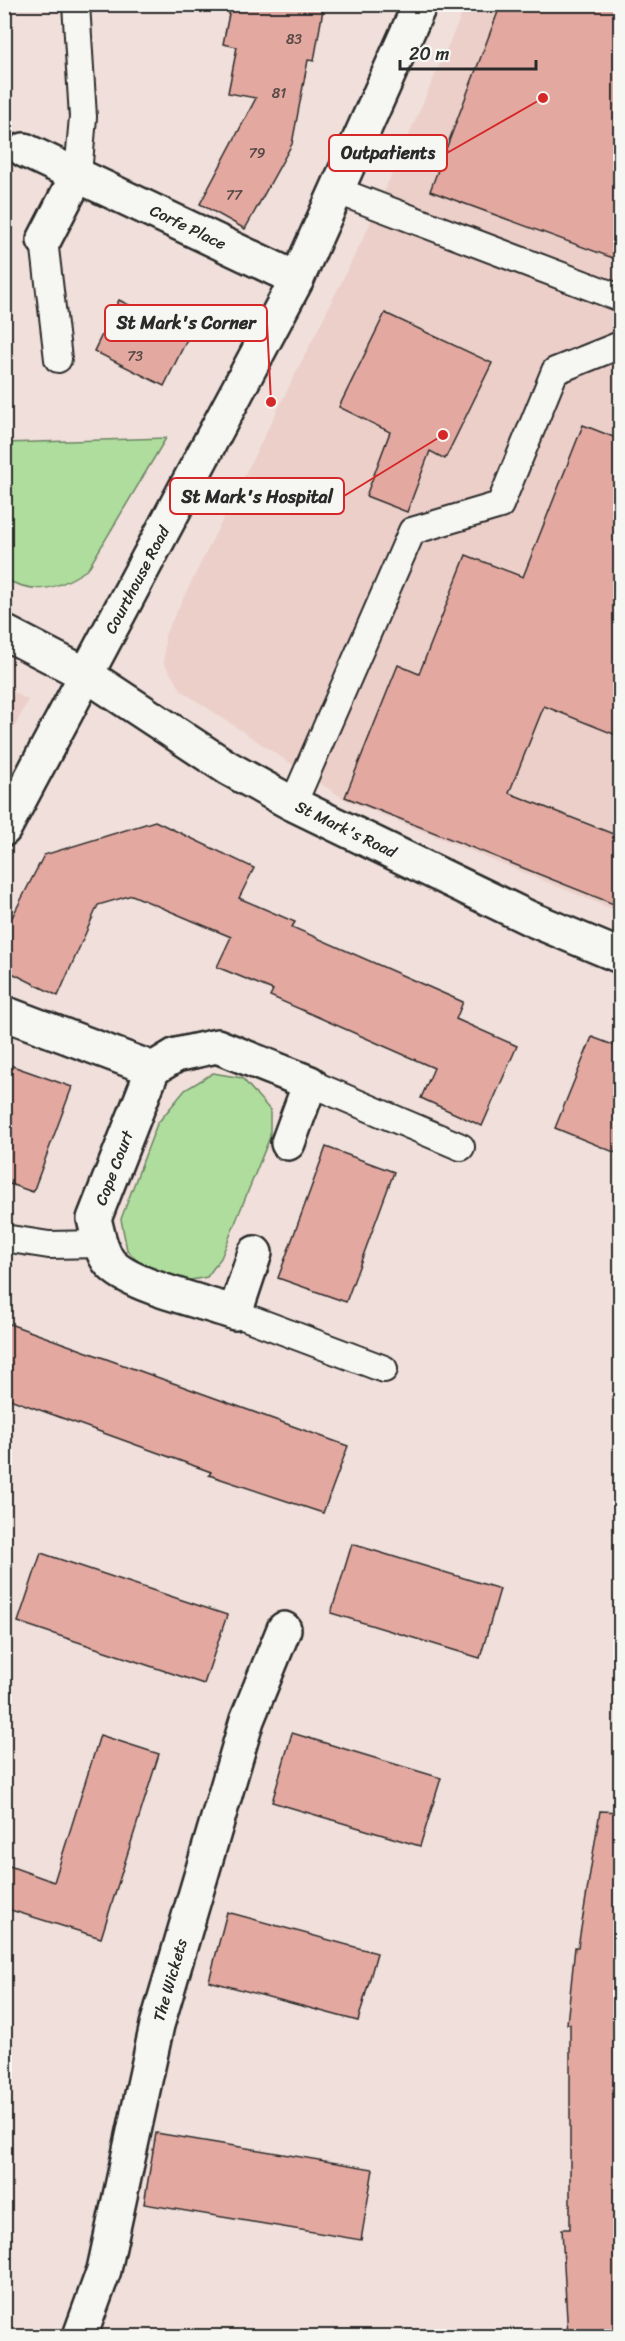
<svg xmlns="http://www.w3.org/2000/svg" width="625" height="2341" viewBox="0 0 625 2341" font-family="Sriracha,sans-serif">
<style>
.built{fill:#eccfc9}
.green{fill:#aedd9d;stroke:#6c8464;stroke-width:1.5}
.building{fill:#e3a9a1;stroke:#2b2b2b;stroke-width:1.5}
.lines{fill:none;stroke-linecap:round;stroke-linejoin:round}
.service-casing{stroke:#2b2b2b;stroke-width:30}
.minor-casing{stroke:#2b2b2b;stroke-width:38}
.tertiary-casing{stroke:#2b2b2b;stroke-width:38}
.service{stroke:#f6f6f2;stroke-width:26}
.minor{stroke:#f6f6f2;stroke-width:33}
.tertiary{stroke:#f6f6f2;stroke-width:33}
.labels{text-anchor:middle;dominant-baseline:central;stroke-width:4.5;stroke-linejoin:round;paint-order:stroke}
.number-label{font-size:14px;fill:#594a48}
.street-label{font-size:16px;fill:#2b2b2b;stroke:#f6f6f2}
.leader{fill:none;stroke:#d62828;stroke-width:2}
.callout-dot{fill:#d62828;stroke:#f6f6f2;stroke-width:2}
.callout{fill:#f6f6f2;stroke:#d62828;stroke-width:2}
.callout-label{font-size:18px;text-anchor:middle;font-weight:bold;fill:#2b2b2b}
</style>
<rect width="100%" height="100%" fill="#f0dfda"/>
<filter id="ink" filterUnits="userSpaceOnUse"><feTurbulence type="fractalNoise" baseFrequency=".0167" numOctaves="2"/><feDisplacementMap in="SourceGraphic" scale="12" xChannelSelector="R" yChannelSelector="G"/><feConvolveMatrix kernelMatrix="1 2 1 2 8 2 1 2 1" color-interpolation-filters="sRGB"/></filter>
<g filter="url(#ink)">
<g class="built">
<path d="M466,5H620V912L344,799L182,691L164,663L165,635L365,235Z"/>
<path d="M5,687L28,700L5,746Z"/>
</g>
<g class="green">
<path d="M166,438L88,569C58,589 38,596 5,579V443Z"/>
<path d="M213,1073L242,1078L270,1110V1137L221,1258L207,1277L186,1281L149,1272L127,1250L121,1219L157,1124L185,1090Z"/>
</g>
<g class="building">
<path d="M231,4H324L314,61L308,60L292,144L245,229L200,204L256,98L228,93L237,47L223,44Z"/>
<path d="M501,4H621V261L430,191Z"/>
<path d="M119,300L189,335L164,386L94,351Z"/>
<path d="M385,313L492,363L445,459L430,451L407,512L366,496L390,432L339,407Z"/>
<path d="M583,425L621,440V737L544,706L509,793L621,837V907L345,797L398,665L419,674L466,555L523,577Z"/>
<path d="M155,821L254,868L239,898L295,922L292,927L463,1002L456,1019L517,1046L482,1126L421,1098L434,1068L270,996L273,990L217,967L231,937L132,895L98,905L58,996L4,969V933L44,855Z"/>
<path d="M592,1037L621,1048V1155L555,1128Z"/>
<path d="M4,1063L72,1087L33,1192L4,1182Z"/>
<path d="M326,1147L394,1172L346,1302L278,1278Z"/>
<path d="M4,1322L348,1446L323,1513L209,1475L211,1472L4,1397Z"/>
<path d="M352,1544L500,1589L480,1658L331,1613Z"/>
<path d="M41,1553L227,1615L204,1684L18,1622Z"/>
<path d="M292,1733L441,1778L420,1846L272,1802Z"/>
<path d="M100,1735L159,1754L101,1938L4,1908V1864L54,1882Z"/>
<path d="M600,1811L621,1812V2183H616L621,2337H568L562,2229H570V2024H567L575,1947H578Z"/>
<path d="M227,1912L377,1953L358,2021L209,1981Z"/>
<path d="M156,2133L373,2169L361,2240L144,2204Z"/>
</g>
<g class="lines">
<defs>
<g id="service">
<path d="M76,4L83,117L78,174"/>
<path d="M338,191L620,298"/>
<path d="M44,240L58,359"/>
<path d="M293,804L412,531L500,505L555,371L620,345"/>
<path d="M310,1083L461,1147"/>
<path d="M4,1238L49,1245L101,1244"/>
<path d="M235,1313L384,1369"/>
</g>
<g id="minor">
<path d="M24,150L297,279"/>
<path d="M44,240L78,174"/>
<path d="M4,1013L153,1069L94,1219C98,1233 101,1256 113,1266C135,1287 204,1302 235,1313L255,1253"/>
<path d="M153,1069L176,1055L217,1046L310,1083L288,1143"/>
<path d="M80,2336L104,2270L157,2025L247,1720L284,1629"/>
</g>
<g id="tertiary">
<path d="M4,632L87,675L228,768L293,804L529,918L620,956"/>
<path d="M4,829L297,279L420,4"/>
</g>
</defs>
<use href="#service" class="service-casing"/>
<use href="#minor" class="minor-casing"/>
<use href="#tertiary" class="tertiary-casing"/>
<use href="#service" class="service"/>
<use href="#minor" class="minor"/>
<use href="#tertiary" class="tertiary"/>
</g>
</g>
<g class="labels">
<g class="number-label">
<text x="294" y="39">83</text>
<text x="279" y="93">81</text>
<text x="257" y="153">79</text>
<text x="234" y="195">77</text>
<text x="135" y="356">73</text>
</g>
<g class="street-label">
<text transform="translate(188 227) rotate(26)">Corfe Place</text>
<text transform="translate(137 580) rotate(-62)">Courthouse Road</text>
<text transform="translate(346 829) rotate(26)">St Mark's Road</text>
<text transform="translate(114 1168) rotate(-69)">Cope Court</text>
<text transform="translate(170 1980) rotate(-74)">The Wickets</text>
</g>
</g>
<path class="leader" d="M543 98L447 153M271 402L267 323M443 435L344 496"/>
<g class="callout-dot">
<circle cx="543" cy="98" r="6"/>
<circle cx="271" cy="402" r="6"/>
<circle cx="443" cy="435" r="6"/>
</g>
<g class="callout">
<rect x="329" y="135" width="118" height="36" rx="6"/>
<rect x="105" y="305" width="162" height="36" rx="6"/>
<rect x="170" y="478" width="174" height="36" rx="6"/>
</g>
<g class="callout-label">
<text x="388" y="159">Outpatients</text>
<text x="186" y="329">St Mark's Corner</text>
<text x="257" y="503">St Mark's Hospital</text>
</g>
<rect width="625" height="2341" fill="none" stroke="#f6f6f2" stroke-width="24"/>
<rect x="12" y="12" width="601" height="2317" fill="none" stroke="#2b2b2b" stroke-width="2" filter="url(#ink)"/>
<path d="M400 60v9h136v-9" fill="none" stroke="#2b2b2b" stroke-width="3"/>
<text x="409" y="60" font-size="18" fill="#2b2b2b" stroke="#f6f6f2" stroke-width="4.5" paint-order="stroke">20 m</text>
</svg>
